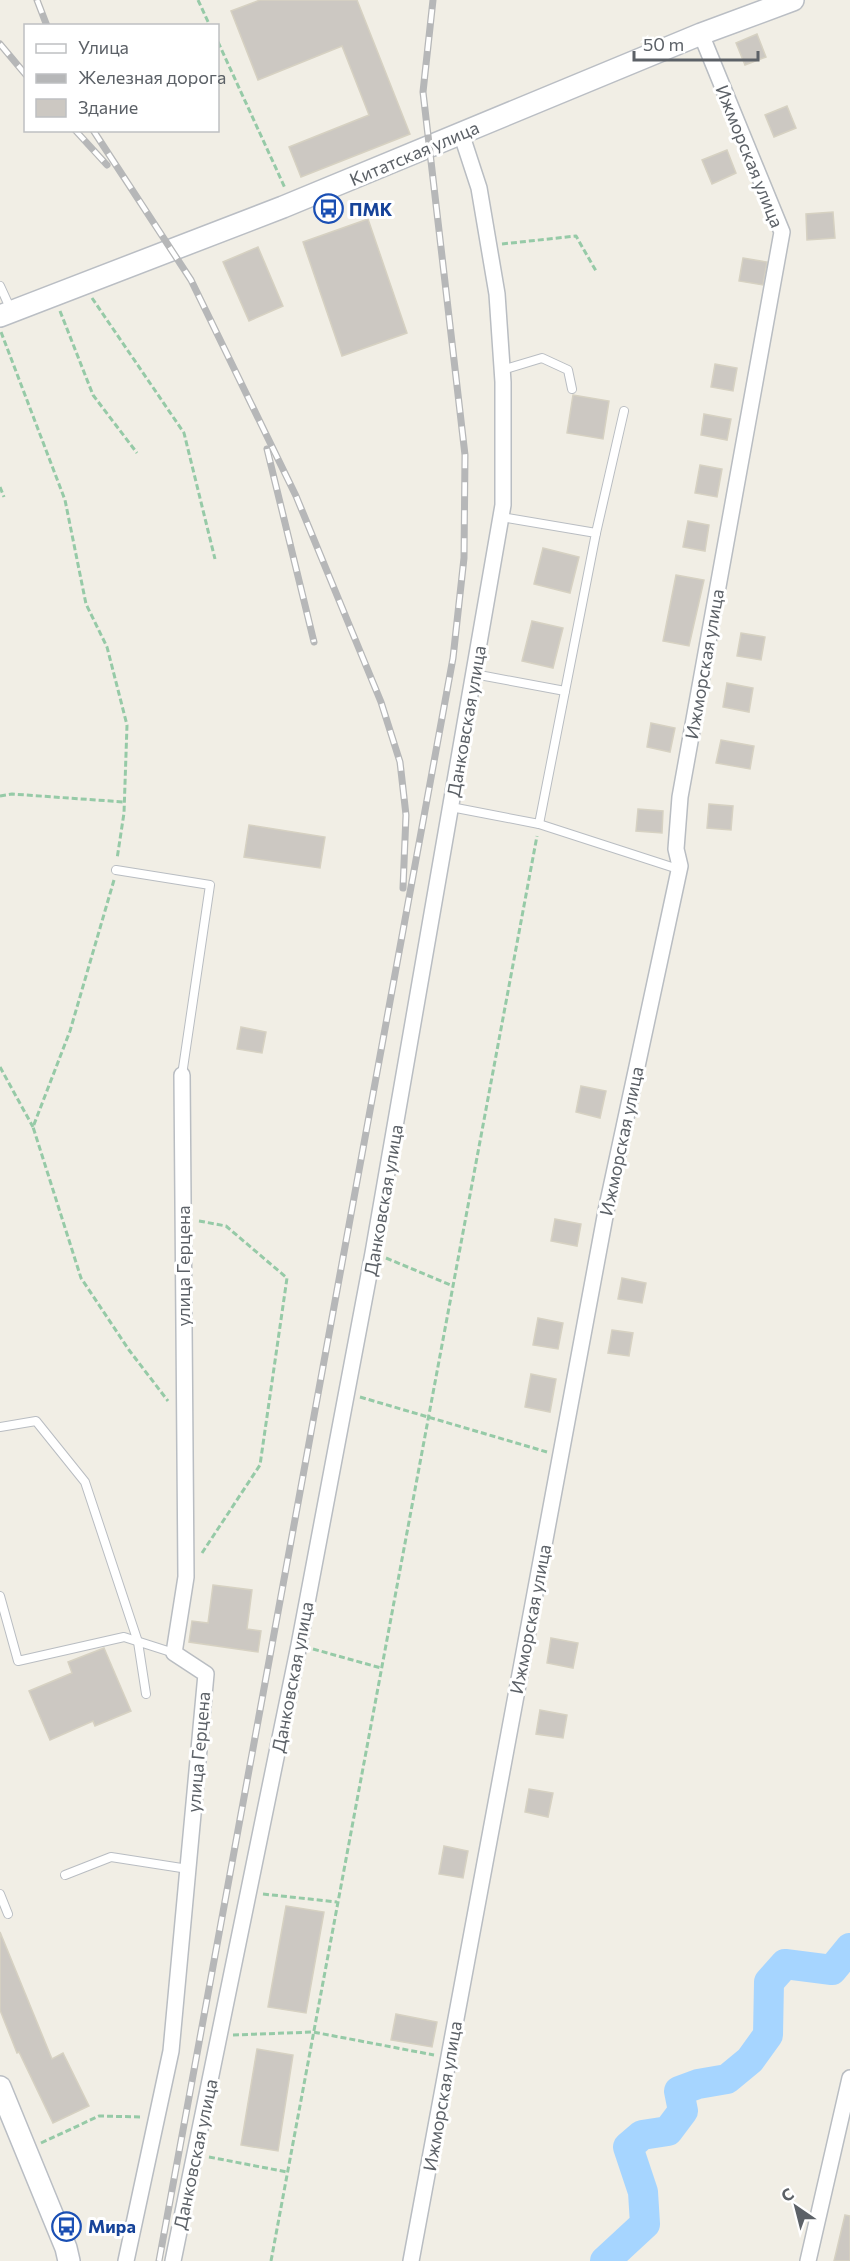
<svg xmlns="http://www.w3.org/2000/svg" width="850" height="2261" viewBox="0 0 850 2261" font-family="Commissioner,sans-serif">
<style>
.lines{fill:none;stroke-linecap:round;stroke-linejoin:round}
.river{stroke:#a6d5ff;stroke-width:30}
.building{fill:#ccc8c2;stroke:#d6d1c2;stroke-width:1.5}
.lane-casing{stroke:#b9bdc2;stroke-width:10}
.street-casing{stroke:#b9bdc2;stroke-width:18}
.secondary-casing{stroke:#babec4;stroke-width:24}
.path{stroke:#96caa7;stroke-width:3;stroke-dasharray:6 3;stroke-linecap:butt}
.lane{stroke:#fff;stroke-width:8}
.street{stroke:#fff;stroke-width:15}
.secondary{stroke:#fff;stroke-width:21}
.rail-casing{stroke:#b6b7b8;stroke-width:7}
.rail{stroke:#fff;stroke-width:4.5;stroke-dasharray:14;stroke-linecap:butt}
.labels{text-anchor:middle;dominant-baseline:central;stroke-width:6;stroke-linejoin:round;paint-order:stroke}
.street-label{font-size:18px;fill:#5c6167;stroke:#fff}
.transit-label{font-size:18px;font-weight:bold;fill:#164399;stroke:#fff;text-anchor:start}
</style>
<rect width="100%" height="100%" fill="#f1eee5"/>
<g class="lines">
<path class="river" d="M605,2261L645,2224L643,2192L628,2147L642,2135L668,2131L683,2111L679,2091L698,2084L727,2079L750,2060L768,2035L769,1982L785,1964L832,1970L850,1948"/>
</g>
<g class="building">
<path d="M260,0H357L410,134L301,177L289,147L369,115L342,46L258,80L231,11Z"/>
<path d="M757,34L766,57L745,65L736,43Z"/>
<path d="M787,106L796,128L774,137L765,115Z"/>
<path d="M727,150L736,173L712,184L702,160Z"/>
<path d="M833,212L835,238L807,240L806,214Z"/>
<path d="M368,219L407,333L342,356L303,242Z"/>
<path d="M258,247L283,306L249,321L223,262Z"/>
<path d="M743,258L767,262L763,285L739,281Z"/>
<path d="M715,364L737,368L733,391L711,387Z"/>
<path d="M573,395L609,401L603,439L567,433Z"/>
<path d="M704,414L731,419L727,440L701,435Z"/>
<path d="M700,465L722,469L717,497L695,493Z"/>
<path d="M688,521L709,525L705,551L683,547Z"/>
<path d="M543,548L579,557L570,593L534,584Z"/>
<path d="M676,575L704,580L689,646L663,641Z"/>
<path d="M532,621L563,628L553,668L522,661Z"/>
<path d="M741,633L765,637L761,660L737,656Z"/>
<path d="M727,683L753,688L749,712L723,707Z"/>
<path d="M651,723L675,728L670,752L647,747Z"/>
<path d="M721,740L754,746L750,769L716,763Z"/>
<path d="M709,804L733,806L731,830L707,828Z"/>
<path d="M638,809L663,811L662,833L636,831Z"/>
<path d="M249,825L325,837L320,868L244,857Z"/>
<path d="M241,1027L266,1032L262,1053L237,1049Z"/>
<path d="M581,1086L606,1091L600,1118L576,1112Z"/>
<path d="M555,1219L581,1224L577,1246L551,1241Z"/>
<path d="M622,1278L646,1283L642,1303L618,1299Z"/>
<path d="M538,1318L563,1323L558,1349L533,1345Z"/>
<path d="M612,1330L633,1333L629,1356L608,1353Z"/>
<path d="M531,1374L556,1379L550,1412L525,1407Z"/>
<path d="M213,1585L252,1590L247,1629L261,1631L258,1652L189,1642L192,1621L208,1623Z"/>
<path d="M551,1638L578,1643L573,1668L547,1663Z"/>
<path d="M104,1648L131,1711L95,1726L93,1721L50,1740L29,1691L72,1673L68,1662Z"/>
<path d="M540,1710L567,1715L563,1738L536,1734Z"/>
<path d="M529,1789L553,1793L548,1817L525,1812Z"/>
<path d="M444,1846L468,1851L463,1878L439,1874Z"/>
<path d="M286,1906L324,1912L306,2013L268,2007Z"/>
<path d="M0,1932L52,2059L63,2053L89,2106L53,2123L19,2052L17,2053L0,2010Z"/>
<path d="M396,2014L437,2022L432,2047L391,2040Z"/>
<path d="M257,2049L293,2055L278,2151L241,2145Z"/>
<path d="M845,2215L850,2216V2261H834Z"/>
</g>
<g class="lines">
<defs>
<g id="lane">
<path d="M0,286L11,310"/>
<path d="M502,370L542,358L568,370L572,389"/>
<path d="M596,533L624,411"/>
<path d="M474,674L565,691"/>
<path d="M451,807L539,824L596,533L501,517"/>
<path d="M539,824L681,870"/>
<path d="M116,870L210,885L182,1075"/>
<path d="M0,1427L36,1421L85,1482L138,1642L146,1694"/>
<path d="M0,1596L18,1661L124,1637L174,1653"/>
<path d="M65,1875L111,1857L188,1869"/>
<path d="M0,1894L8,1914"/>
</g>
<g id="street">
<path d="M126,2261L171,2051L206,1674L174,1653L186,1577L182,1075"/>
<path d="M173,2261L299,1645L373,1253L503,505V382L497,294L479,188L461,133"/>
<path d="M411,2261L606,1211L680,866L676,849L680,797L782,232L701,34"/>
<path d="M808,2261L850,2078"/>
</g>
<g id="secondary">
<path d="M0,316L283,207L701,34L793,0"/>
<path d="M0,2087L66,2248L69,2261"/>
</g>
</defs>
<use href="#lane" class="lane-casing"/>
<use href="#street" class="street-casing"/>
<use href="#secondary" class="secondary-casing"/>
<g class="path">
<path d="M198,0L210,26"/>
<path d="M218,42L285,188"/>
<path d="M502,244L576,236L596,271"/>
<path d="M92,298L184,433L215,559"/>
<path d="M60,311L93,395L137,453"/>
<path d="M1,332L65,500L86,604L107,647L127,725L124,813L117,859"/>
<path d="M0,487L4,497"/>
<path d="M0,796L12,794L124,802"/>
<path d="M114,880L70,1031L33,1127L81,1278L129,1350L168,1401"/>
<path d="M0,1067L33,1127"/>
<path d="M199,1221L226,1226L287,1278L260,1465L202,1553"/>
<path d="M386,1258L453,1286"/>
<path d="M360,1397L547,1452"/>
<path d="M313,1649L381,1668"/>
<path d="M263,1894L337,1902"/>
<path d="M233,2035L313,2032L434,2055"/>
<path d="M41,2143L99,2116L143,2117"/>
<path d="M209,2157L287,2172"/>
<path d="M271,2261L537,836"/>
</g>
<use href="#lane" class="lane"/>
<use href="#street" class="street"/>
<use href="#secondary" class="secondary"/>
<defs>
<g id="rail">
<path d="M37,0L47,26"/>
<path d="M0,44L26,75"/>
<path d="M75,130L107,165"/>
<path d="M93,130L191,280L296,496L381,702L400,762L406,815L403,888"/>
<path d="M267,449L314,642"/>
<path d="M159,2261L453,658L464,558L465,455L423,92L433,0"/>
</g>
</defs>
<use href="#rail" class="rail-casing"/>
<use href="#rail" class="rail"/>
</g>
<defs>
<symbol id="bus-ring" viewBox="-11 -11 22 22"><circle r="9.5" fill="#fff" stroke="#1a4fb4" stroke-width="1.5"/><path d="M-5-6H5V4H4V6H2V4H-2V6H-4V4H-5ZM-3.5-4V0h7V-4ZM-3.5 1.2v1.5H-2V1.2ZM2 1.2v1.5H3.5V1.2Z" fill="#1a4fb4"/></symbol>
</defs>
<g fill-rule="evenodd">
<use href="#bus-ring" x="312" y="192" width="33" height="33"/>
<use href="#bus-ring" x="50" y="2210" width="33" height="33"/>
</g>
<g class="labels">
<g class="street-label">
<text transform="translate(414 153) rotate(-23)">Китатская улица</text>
<text transform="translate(750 156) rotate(68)">Ижморская улица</text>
<text transform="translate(704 664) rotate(-80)">Ижморская улица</text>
<text transform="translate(466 721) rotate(-80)">Данковская улица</text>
<text transform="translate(621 1141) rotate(-78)">Ижморская улица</text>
<text transform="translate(383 1200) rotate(-80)">Данковская улица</text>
<text transform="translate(183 1266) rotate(-90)">улица Герцена</text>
<text transform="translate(530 1619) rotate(-79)">Ижморская улица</text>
<text transform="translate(292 1677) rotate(-79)">Данковская улица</text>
<text transform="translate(198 1752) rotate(-85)">улица Герцена</text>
<text transform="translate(442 2096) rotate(-80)">Ижморская улица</text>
<text transform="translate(195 2154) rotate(-78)">Данковская улица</text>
</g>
<g class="transit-label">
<text x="349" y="209">ПМК</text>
<text x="88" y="2226">Мира</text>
</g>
</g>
<rect x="24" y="24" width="195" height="108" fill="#ffffff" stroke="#bec0c2" stroke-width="1.5"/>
<rect x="36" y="44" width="30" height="9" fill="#ffffff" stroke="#bec0c2" stroke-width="1.5"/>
<text x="78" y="54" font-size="18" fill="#5c6167">Улица</text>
<rect x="36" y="74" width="30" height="9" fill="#b6b7b8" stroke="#bec0c2" stroke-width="1.5"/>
<text x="78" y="84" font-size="18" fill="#5c6167">Железная дорога</text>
<rect x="36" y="99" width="30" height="18" fill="#ccc8c2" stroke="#bec0c2" stroke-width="1.5"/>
<text x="78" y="114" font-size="18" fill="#5c6167">Здание</text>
<g transform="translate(796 2207) rotate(325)" stroke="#ffffff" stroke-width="4.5" paint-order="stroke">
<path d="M0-4.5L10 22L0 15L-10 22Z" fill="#5c6167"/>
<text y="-9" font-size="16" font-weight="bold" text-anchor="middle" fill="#5c6167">С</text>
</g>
<path d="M634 51v9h124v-9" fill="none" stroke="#5c6167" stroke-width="3"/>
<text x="643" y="51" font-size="18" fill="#5c6167" stroke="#ffffff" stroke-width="4.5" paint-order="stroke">50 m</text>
</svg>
